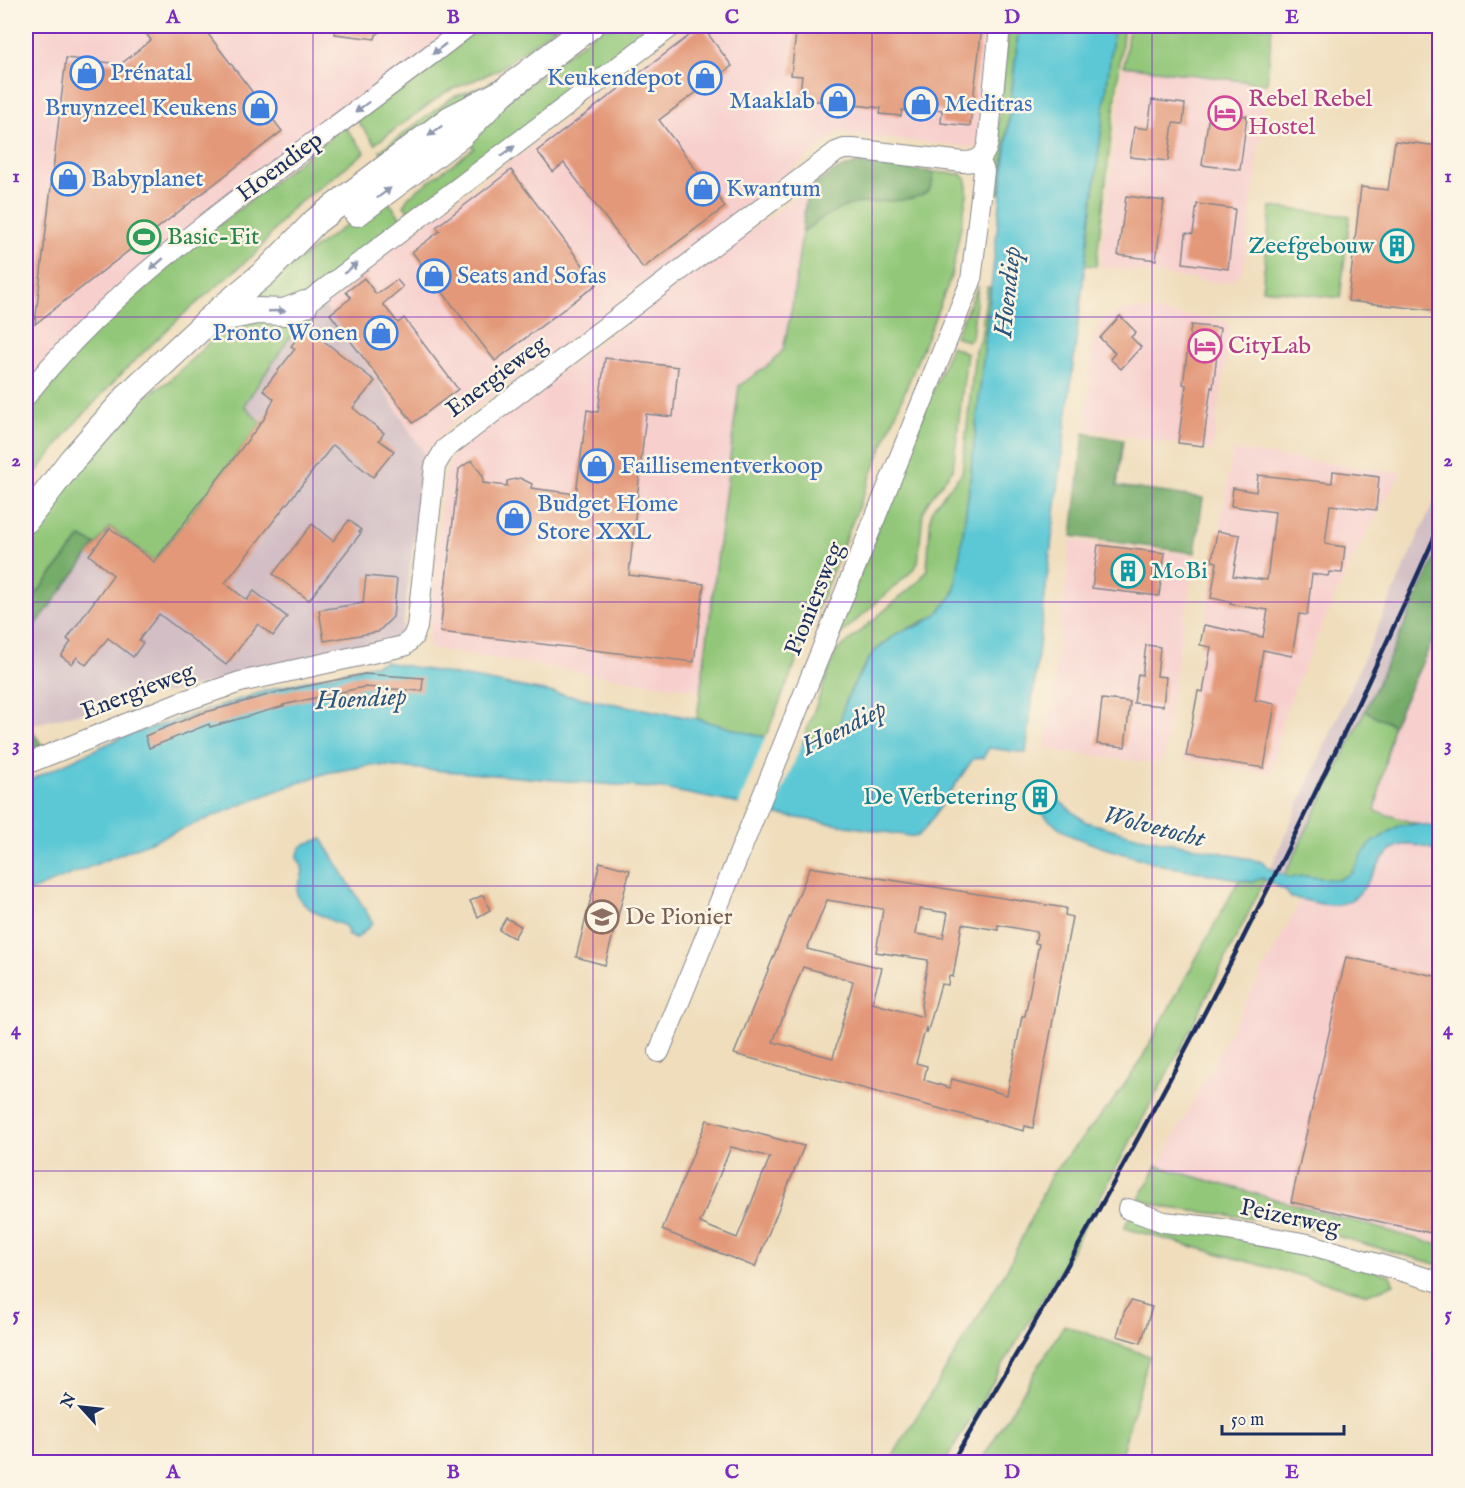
<svg xmlns="http://www.w3.org/2000/svg" width="1465" height="1488" viewBox="0 0 1465 1488" font-family="'IM FELL English',serif">
<style>
.built{fill:#f7d0ce}
.industrial{fill:#d2bec4}
.green{fill:#92c779;stroke:#567b6c;stroke-width:1.5}
.forest{fill:#75ac69;stroke:#486e64;stroke-width:1.5}
.water{fill:#5cc8d5;stroke:#3c7c9a;stroke-width:1.5}
.pier{fill:#efddbb}
.building{fill:#e39979;fill-rule:evenodd}
.lines{fill:none;stroke-linecap:round;stroke-linejoin:round}
.minor-casing{stroke:#85868c;stroke-width:22}
.major-casing{stroke:#85868c;stroke-width:28}
.minor{stroke:#fff;stroke-width:20}
.major{stroke:#fff;stroke-width:26}
.rail{stroke:#1b2f5e;stroke-width:4.5}
.oneway{fill:#8d97ae}
.grid{fill:none;stroke:#7b2cbf;stroke-width:1.5;stroke-opacity:0.55}
.labels{text-anchor:middle;dominant-baseline:central;stroke-width:5;stroke-linejoin:round;paint-order:stroke}
.shop-label{font-size:24px;fill:#366cbe;stroke:#fcf5e5;text-anchor:start}
.hotel-label{font-size:24px;fill:#b23c85;stroke:#fcf5e5;text-anchor:start}
.street-label{font-size:24px;fill:#1b2f5e;stroke:#fcf5e5}
.leisure-label{font-size:24px;fill:#27864d;stroke:#fcf5e5;text-anchor:start}
.culture-label{font-size:24px;fill:#0d838f;stroke:#fcf5e5;text-anchor:end}
.education-label{font-size:24px;fill:#785e54;stroke:#fcf5e5;text-anchor:start}
.water-label{font-size:26px;font-style:italic;fill:#2b557c;stroke:#fcf5e5}
.neatline{fill:none;stroke:#7b2cbf;stroke-width:2}
.grid-label{font-size:20px;text-anchor:middle;font-weight:bold;fill:#7b2cbf}
</style>
<rect width="100%" height="100%" fill="#fcf5e5"/>
<filter id="ink" filterUnits="userSpaceOnUse"><feTurbulence type="fractalNoise" baseFrequency=".0167" numOctaves="2"/><feDisplacementMap in="SourceGraphic" scale="12" xChannelSelector="R" yChannelSelector="G"/><feConvolveMatrix kernelMatrix="1 2 1 2 8 2 1 2 1" color-interpolation-filters="sRGB"/></filter>
<filter id="wash" filterUnits="userSpaceOnUse"><feTurbulence type="fractalNoise" baseFrequency=".008" numOctaves="4" result="noise"/><feDisplacementMap in="SourceGraphic" scale="24" xChannelSelector="R" yChannelSelector="G"/><feGaussianBlur stdDeviation="1.35" result="paint"/><feColorMatrix in="noise" values="0 0 0 0 0 0 0 0 0 0 0 0 0 0 0 0 0 1.4 0 .05"/><feComposite in="paint" operator="in"/></filter>
<g filter="url(#wash)">
<rect width="100%" height="100%" fill="#efddbb"/>
<g class="built">
<path d="M26,26H468L26,402Z"/>
<path d="M690,26H989L977,148L836,133L698,246L444,431L425,456L376,377L320,300L543,138Z"/>
<path d="M1124,66L1267,84L1243,271L1233,280L1220,283L1100,266Z"/>
<path d="M807,190L792,307L783,350L771,363L739,386L700,691L428,648L442,494L448,463L462,447L727,246Z"/>
<path d="M1137,309L1226,322L1229,327L1230,332L1212,450L1085,429L1094,339L1100,325L1116,312Z"/>
<path d="M1233,450L1401,473L1351,561L1316,639L1283,717L1271,773L1183,759Z"/>
<path d="M1071,540L1196,555L1176,664L1165,754L1162,759L1156,762L1149,763L1046,749Z"/>
<path d="M1439,627V1243L1158,1167L1306,890L1417,824L1374,811L1393,725Z"/>
</g>
<g class="industrial">
<path d="M320,300L376,377L425,456L401,638L26,726V622L105,522Z"/>
<path d="M1439,490V548L1365,711L1284,876L1270,869Z"/>
</g>
<g class="green">
<path d="M474,26H557L498,70L446,92L375,144L355,118Z"/>
<path d="M568,26H574L388,160L380,151L453,97L484,86L503,75Z"/>
<path d="M604,26H665L412,215L404,206L408,197L474,148L469,140L504,103Z"/>
<path d="M1009,26H1019L1000,193L991,191Z"/>
<path d="M1114,26H1124L1096,266L1085,265Z"/>
<path d="M1129,26H1272L1267,84L1124,66Z"/>
<path d="M344,126L365,152L291,209L257,252L185,313L128,367L77,421L26,485V403L119,304Z"/>
<path d="M933,172L961,174L967,180V195L951,277L766,736H759L697,719L739,386L771,363L783,350L792,307L802,232L836,209L854,204L891,200L932,184Z"/>
<path d="M385,197L404,222L303,299L247,308L257,290Z"/>
<path d="M1271,207L1350,216L1340,298L1262,289Z"/>
<path d="M978,286L972,336L971,339L967,341L955,336Z"/>
<path d="M987,287H990C982,369 975,451 963,532C960,555 961,584 948,603C937,618 922,622 906,629C889,636 872,652 863,668C856,680 848,692 845,705C835,736 842,746 802,743L836,652L920,580L927,569L931,512L935,505L962,473L975,351L981,339Z"/>
<path d="M307,308L314,320L290,337L244,405L261,423L154,561L110,527L96,545L81,537L26,607V542L86,461L139,400L168,382L219,333L230,326Z"/>
<path d="M951,346L967,353L953,469L929,500L923,512L918,563L910,573L832,642Z"/>
<path d="M1365,711L1393,725L1375,811L1418,824L1398,826L1347,877L1333,881L1304,876L1290,878L1284,876Z"/>
<path d="M1259,878L1265,880L1181,1048L1070,1253L945,1462H889L1007,1269L1052,1174L1113,1101L1138,1065L1239,880L1252,882Z"/>
<path d="M1157,1166L1439,1245V1265L1287,1222L1168,1208L1139,1199Z"/>
<path d="M1132,1212L1191,1224L1390,1275L1394,1284L1368,1294L1124,1228Z"/>
<path d="M1064,1325L1149,1356L1119,1462H980Z"/>
</g>
<g class="forest">
<path d="M857,163L933,172C933,177 933,186 929,190C914,205 871,199 851,205C832,210 818,221 802,232L807,190L835,171Z"/>
<path d="M1084,433L1123,440L1117,486L1203,498L1195,553L1072,536Z"/>
<path d="M81,537L96,545L26,638V607Z"/>
<path d="M1436,556L1439,558V627L1393,725L1365,711Z"/>
<path d="M26,727L32,730L43,747L26,752Z"/>
</g>
<g class="water">
<path d="M1019,26H1114L1026,753L989,748L983,758L973,759L925,829L916,837L772,814L770,810L664,789L372,765L326,773L273,792L26,893V782L120,738L269,690L385,662L697,719L759,736L802,743H821L834,738L837,733L845,703L856,680L874,652L898,633L920,625L938,613L954,593L956,583L970,483Z"/>
<path d="M1048,792L1086,822L1139,837L1195,847L1263,862L1268,868L1290,878L1304,876L1338,880L1352,873L1363,853L1372,843L1398,826L1418,824L1439,828V851C1428,848 1415,843 1403,845C1373,851 1374,895 1341,904C1326,908 1307,899 1291,898L1285,890L1262,878L1252,882L1162,865L1101,847L1072,836L1050,821L1037,807Z"/>
<path d="M322,839L373,923L356,939L347,935L348,931L344,925C334,923 326,918 317,913C274,889 317,882 297,858C300,842 308,843 322,839Z"/>
</g>
<path class="pier" d="M767,733L803,740L772,817L768,813L738,807Z"/>
<g id="blocks">
<g class="building">
<path d="M140,26H202L282,131L35,324L66,58L121,64L151,40Z"/>
<path d="M335,26H388L376,35L375,39L335,34Z"/>
<path d="M702,26L732,66L659,120L709,187L711,186L716,193L725,207L643,268L564,163L553,172L537,151Z"/>
<path d="M805,26H982L970,126L941,123L942,110L926,108L912,106V111L902,110L901,116L880,114L881,108L799,99L802,76L791,75L796,33L804,34Z"/>
<path d="M1152,100L1185,104L1183,124L1173,123L1168,161L1130,157L1134,127L1148,129Z"/>
<path d="M1219,105L1240,108L1239,115L1247,116L1240,170L1202,165L1208,120L1217,121Z"/>
<path d="M1395,141L1440,146V311L1348,301L1361,187L1388,190Z"/>
<path d="M511,170L597,284L495,361L412,252L440,231L436,227Z"/>
<path d="M1126,196L1164,201L1156,260L1118,255Z"/>
<path d="M1197,204L1235,209L1228,269L1183,263L1186,233L1193,234Z"/>
<path d="M364,278L376,294L397,280L403,287L383,304L398,323L404,318L458,389L413,423L330,314L351,298L346,292Z"/>
<path d="M1120,316L1136,332L1131,337L1141,347L1121,369L1110,359L1115,353L1100,338Z"/>
<path d="M1191,325L1220,328L1213,388L1211,387L1203,446L1178,443L1186,385L1183,384Z"/>
<path d="M306,327L375,381L353,408L384,433L379,440L394,451L373,477L333,445L225,583L247,600L254,591L287,617L273,636L258,624L226,665L159,614L139,640L143,643L133,657L108,638L86,665L77,657L72,664L61,656L71,642L67,639L113,575L89,555L110,528L154,562L264,419L274,399L263,390L295,349L291,346Z"/>
<path d="M605,358L678,367L673,417L646,414L629,575L704,584L694,662L440,632L459,469L472,460L483,476V483L507,486V481L520,478L532,484L531,488L576,494L587,410L598,412Z"/>
<path d="M1333,471L1379,477L1376,510L1330,505L1325,544L1345,547L1342,573L1329,572L1328,576L1312,574L1307,615L1299,614L1292,656L1263,650L1255,700L1275,704L1264,768L1186,756L1198,691L1203,692L1211,647L1200,645L1204,625L1263,637L1268,610L1240,606L1230,604L1231,602L1211,598L1217,562L1212,561L1217,531L1240,535L1233,576L1267,580L1275,512L1231,506L1233,488L1256,492L1258,475L1332,483Z"/>
<path d="M349,520L361,530L359,532L361,533L309,600L273,574L312,524L333,541Z"/>
<path d="M1098,545L1165,553L1159,596L1092,588Z"/>
<path d="M366,576L397,579L393,617L378,632L324,641L319,610L363,603Z"/>
<path d="M1146,645L1160,647L1157,676L1166,677L1163,706L1134,703L1138,674L1142,675Z"/>
<path d="M364,674L423,678L422,691L364,687L283,705L284,706L210,727L209,724L149,748L145,736L199,714L279,692Z"/>
<path d="M1102,699L1130,702L1125,747L1097,744Z"/>
<path d="M600,862L630,870L605,965L576,957Z"/>
<path d="M810,867L1066,908L1065,915L1072,917L1033,1128L1025,1126L1024,1131L734,1054ZM827,900L883,909L876,952L928,960L921,1005L923,1017L872,1003L882,968L807,949ZM920,909L948,913L943,938L916,934ZM962,924L998,930V925L1037,932L1035,943L1039,944L1025,1016H1022L1007,1095L952,1079L950,1088L924,1080L927,1066L916,1063L926,1027L927,1034L941,984L948,985L949,976L953,977ZM803,967L853,981L833,1058L773,1042Z"/>
<path d="M483,895L490,910L478,917L470,901Z"/>
<path d="M506,918L521,926L514,938L499,930Z"/>
<path d="M1346,957L1440,977V1235L1291,1202Z"/>
<path d="M707,1120L804,1146L755,1267L662,1230ZM731,1147L770,1157L737,1238L700,1223Z"/>
<path d="M1131,1301L1152,1307L1141,1343L1117,1336L1124,1312Z"/>
</g>
</g>
</g>
<g filter="url(#ink)">
<use href="#blocks" fill-opacity="0" stroke="#85868c" stroke-width="1.5"/>
<g class="lines">
<defs>
<g id="minor">
<path d="M305,304L672,26"/>
<path d="M26,396C93,310 181,242 268,176C335,126 403,77 468,26"/>
<path d="M26,764L178,703L240,682L404,646L413,637L417,627L435,466L445,449L836,152L844,149H853L963,162C978,162 985,157 988,143L1000,26"/>
<path d="M659,1052L971,281L984,171L979,159"/>
<path d="M1128,1209L1164,1222L1210,1227L1308,1244L1440,1282"/>
</g>
<g id="major">
<path d="M357,213L462,134L503,92L590,26"/>
<path d="M208,321L256,311L284,312L305,304"/>
<path d="M26,520L72,460L132,392L220,310L266,272L316,221L450,119L503,92"/>
</g>
</defs>
<use href="#minor" class="minor-casing"/>
<use href="#major" class="major-casing"/>
<use href="#minor" class="minor"/>
<use href="#major" class="major"/>
<path class="rail" d="M952,1462C1135,1161 1296,847 1440,525"/>
</g>
<defs><path id="oneway-solid" d="M-6-.8H1V-3.2L6.5 0L1 3.2V.8H-6Z" transform="scale(1.5)"/></defs>
<g class="oneway">
<use href="#oneway-solid" transform="translate(439 49) rotate(142)"/>
<use href="#oneway-solid" transform="translate(362 107) rotate(143)"/>
<use href="#oneway-solid" transform="translate(435 131) rotate(143)"/>
<use href="#oneway-solid" transform="translate(508 151) rotate(-37)"/>
<use href="#oneway-solid" transform="translate(384 193) rotate(-37)"/>
<use href="#oneway-solid" transform="translate(157 264) rotate(139)"/>
<use href="#oneway-solid" transform="translate(351 268) rotate(-38)"/>
<use href="#oneway-solid" transform="translate(277 311) rotate(-2)"/>
</g>
</g>
<path class="grid" d="M313,26V1462M593,26V1462M872,26V1462M1152,26V1462M26,317H1440M26,602H1440M26,886H1440M26,1171H1440"/>
<defs>
<symbol id="shop-ring" viewBox="-11 -11 22 22"><circle r="9.5" fill="#fcf5e5" stroke="#3f7fe0" stroke-width="1.5"/><path d="M-5-2.5h2.3a2.7 3.5 0 0 1 5.4 0H5L5.5 6h-11ZM-1.5-2.5h3a1.5 2.3 0 0 0-3 0Z" fill="#3f7fe0"/></symbol>
<symbol id="hotel-ring" viewBox="-11 -11 22 22"><circle r="9.5" fill="#fcf5e5" stroke="#d1479c" stroke-width="1.5"/><path d="M-6-4.5h1.5V1H6V5H4.5V3h-9V5H-6ZM-4 0a1.8 1.8 0 1 1 3.6 0ZM.5 0V-2.5h3Q6-2.5 6 0Z" fill="#d1479c"/></symbol>
<symbol id="stadium-ring" viewBox="-11 -11 22 22"><circle r="9.5" fill="#fcf5e5" stroke="#2e9e5b" stroke-width="1.5"/><path d="M0-5a6.5 5 0 1 0 0 10a6.5 5 0 1 0 0-10ZM-3.5-1.8h7v3.6h-7Z" fill="#2e9e5b"/></symbol>
<symbol id="building-ring" viewBox="-11 -11 22 22"><circle r="9.5" fill="#fcf5e5" stroke="#0f9aa8" stroke-width="1.5"/><path d="M-4-6H4V6H1V3H-1V6H-4ZM-2.5-4.3h1.7v1.8h-1.7ZM.8-4.3h1.7v1.8H.8ZM-2.5-1h1.7V.8h-1.7ZM.8-1h1.7V.8H.8Z" fill="#0f9aa8"/></symbol>
<symbol id="school-ring" viewBox="-11 -11 22 22"><circle r="9.5" fill="#fcf5e5" stroke="#8d6e63" stroke-width="1.5"/><path d="M0-5L7-2L0 1L-7-2ZM-4 1L0 2.5L4 1V4Q0 6-4 4Z" fill="#8d6e63"/></symbol>
</defs>
<g fill-rule="evenodd">
<use href="#shop-ring" x="68" y="54" width="38" height="38"/>
<use href="#shop-ring" x="686" y="59" width="38" height="38"/>
<use href="#shop-ring" x="819" y="82" width="38" height="38"/>
<use href="#shop-ring" x="902" y="85" width="38" height="38"/>
<use href="#shop-ring" x="241" y="89" width="38" height="38"/>
<use href="#hotel-ring" x="1206" y="94" width="38" height="38"/>
<use href="#shop-ring" x="49" y="160" width="38" height="38"/>
<use href="#shop-ring" x="684" y="170" width="38" height="38"/>
<use href="#stadium-ring" x="125" y="218" width="38" height="38"/>
<use href="#building-ring" x="1378" y="227" width="38" height="38"/>
<use href="#shop-ring" x="415" y="257" width="38" height="38"/>
<use href="#shop-ring" x="362" y="314" width="38" height="38"/>
<use href="#hotel-ring" x="1186" y="327" width="38" height="38"/>
<use href="#shop-ring" x="578" y="447" width="38" height="38"/>
<use href="#shop-ring" x="495" y="499" width="38" height="38"/>
<use href="#building-ring" x="1109" y="552" width="38" height="38"/>
<use href="#building-ring" x="1021" y="778" width="38" height="38"/>
<use href="#school-ring" x="583" y="898" width="38" height="38"/>
</g>
<g class="labels">
<g class="shop-label">
<text x="110" y="73">Prénatal</text>
<text x="682" y="78" text-anchor="end">Keukendepot</text>
<text x="815" y="101" text-anchor="end">Maaklab</text>
<text x="944" y="104">Meditras</text>
<text x="237" y="108" text-anchor="end">Bruynzeel Keukens</text>
<text x="91" y="179">Babyplanet</text>
<text x="726" y="189">Kwantum</text>
<text x="457" y="276">Seats and Sofas</text>
<text x="358" y="333" text-anchor="end">Pronto Wonen</text>
<text x="620" y="466">Faillisementverkoop</text>
<text x="537" y="504">Budget Home<tspan x="537" dy="28">Store XXL</tspan></text>
</g>
<g class="hotel-label">
<text x="1248" y="99">Rebel Rebel<tspan x="1248" dy="28">Hostel</tspan></text>
<text x="1228" y="346">CityLab</text>
</g>
<g class="street-label">
<text transform="translate(280 167) rotate(-37)">Hoendiep</text>
<text transform="translate(497 377) rotate(-37)">Energieweg</text>
<text transform="translate(815 599) rotate(-68)">Pioniersweg</text>
<text transform="translate(138 692) rotate(-21)">Energieweg</text>
<text transform="translate(1290 1218) rotate(12)">Peizerweg</text>
</g>
<g class="leisure-label">
<text x="167" y="237">Basic-Fit</text>
</g>
<g class="culture-label">
<text x="1374" y="246">Zeefgebouw</text>
<text x="1151" y="571" text-anchor="start">M0Bi</text>
<text x="1017" y="797">De Verbetering</text>
</g>
<g class="education-label">
<text x="625" y="917">De Pionier</text>
</g>
<g class="water-label">
<text transform="translate(1008 292) rotate(-84)">Hoendiep</text>
<text transform="translate(361 699) rotate(-3)">Hoendiep</text>
<text transform="translate(844 728) rotate(-27)">Hoendiep</text>
<text transform="translate(1154 827) rotate(14)">Wolvetocht</text>
</g>
</g>
<rect width="1465" height="1488" fill="none" stroke="#fcf5e5" stroke-width="66"/>
<g transform="translate(81 1407) rotate(297)" stroke="#fcf5e5" stroke-width="4.5" paint-order="stroke">
<path d="M0-4.5L10 22L0 15L-10 22Z" fill="#1b2f5e"/>
<text y="-9" font-size="16" font-weight="bold" text-anchor="middle" fill="#1b2f5e">N</text>
</g>
<path d="M1222 1425v9h122v-9" fill="none" stroke="#1b2f5e" stroke-width="3"/>
<text x="1231" y="1425" font-size="18" fill="#1b2f5e" stroke="#fcf5e5" stroke-width="4.5" paint-order="stroke">50 m</text>
<rect x="33" y="33" width="1399" height="1422" class="neatline"/>
<g class="grid-label">
<text x="173" y="23">A</text>
<text x="453" y="23">B</text>
<text x="732" y="23">C</text>
<text x="1012" y="23">D</text>
<text x="1292" y="23">E</text>
<text x="16" y="182">1</text>
<text x="1448" y="182">1</text>
<text x="16" y="466">2</text>
<text x="1448" y="466">2</text>
<text x="16" y="751">3</text>
<text x="1448" y="751">3</text>
<text x="16" y="1035">4</text>
<text x="1448" y="1035">4</text>
<text x="16" y="1320">5</text>
<text x="1448" y="1320">5</text>
<text x="173" y="1478">A</text>
<text x="453" y="1478">B</text>
<text x="732" y="1478">C</text>
<text x="1012" y="1478">D</text>
<text x="1292" y="1478">E</text>
</g>
</svg>
